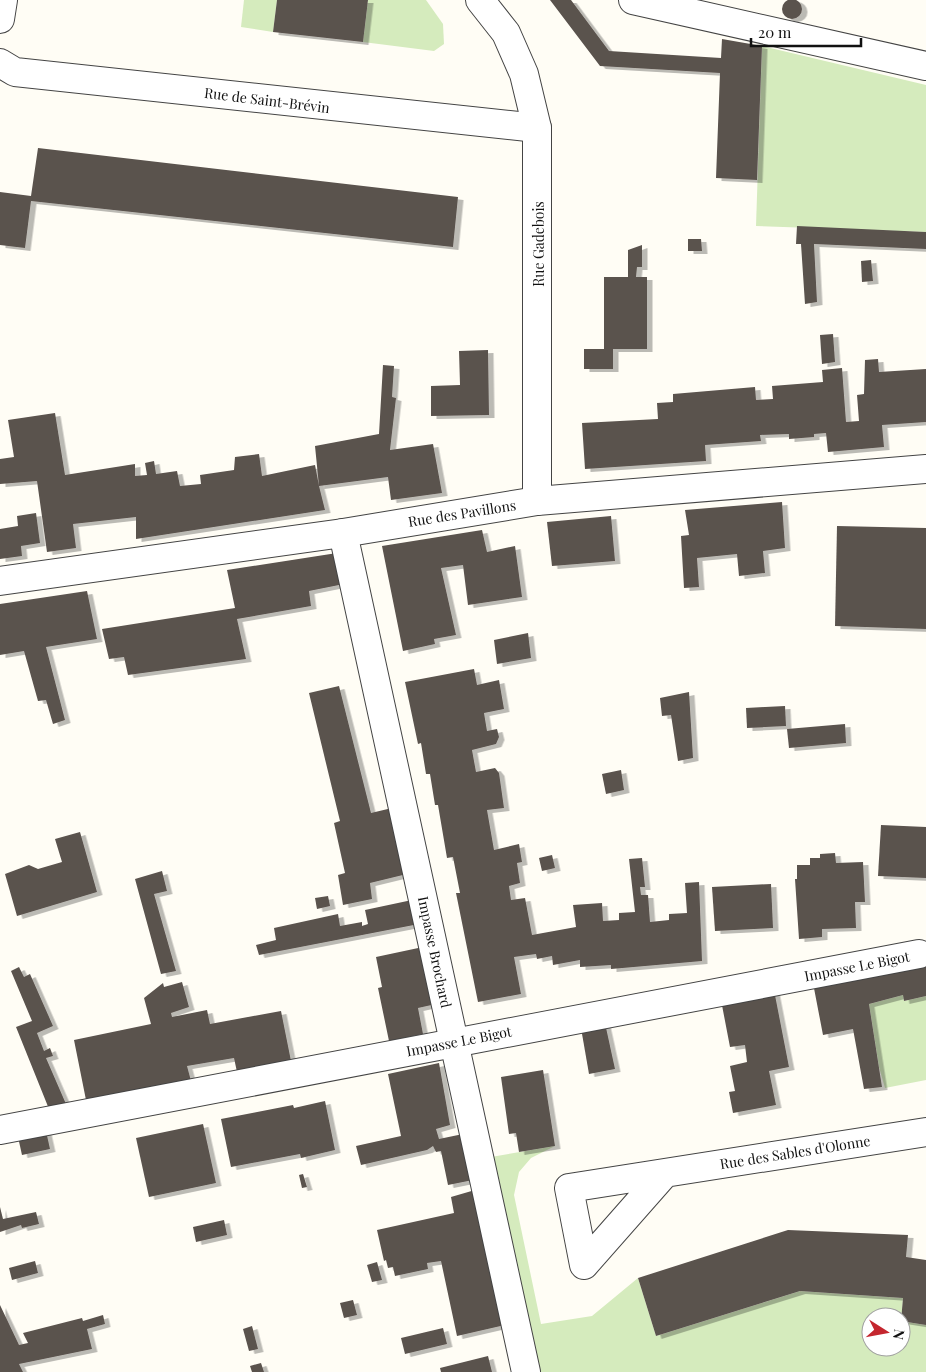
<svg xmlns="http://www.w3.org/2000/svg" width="926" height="1372" viewBox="0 0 926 1372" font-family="'Playfair Display',serif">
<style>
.green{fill:#d5ebbd;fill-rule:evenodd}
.building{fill:#5a524d;filter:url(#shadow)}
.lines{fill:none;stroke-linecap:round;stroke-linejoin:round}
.minor-casing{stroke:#444;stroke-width:30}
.minor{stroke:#fff;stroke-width:28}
.labels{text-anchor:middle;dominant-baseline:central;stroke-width:5;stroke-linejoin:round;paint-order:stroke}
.street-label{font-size:14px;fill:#111;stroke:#fff}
</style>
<defs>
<filter id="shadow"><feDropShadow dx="5.5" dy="3" stdDeviation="0" flood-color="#0004"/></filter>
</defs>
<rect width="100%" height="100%" fill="#fffdf5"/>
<g class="green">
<path d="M244,0H277L273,32L241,27Z"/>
<path d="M368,0H426L443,24L444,44L434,51L363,42Z"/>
<path d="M762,46L926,85V232L756,226Z"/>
<path d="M903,995L904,1001L926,996V1080L885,1088L879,1067L869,1004Z"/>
<path d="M555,1146L531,1158L519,1172L514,1195L541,1324L592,1316L638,1278L656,1336L800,1291L903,1298L901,1321L926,1325V1372H537L491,1157ZM871,1317H901V1347H871Z"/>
</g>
<g class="building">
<circle cx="792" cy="9" r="10"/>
<path d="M277,0H368L363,42L273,32Z"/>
<path d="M550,0H571L609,51L721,58L722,39L762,46L757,180L716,178L720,73L600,66Z"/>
<path d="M38,148L458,197L453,247L31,201L25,248L0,245V192L31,196Z"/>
<path d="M797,226L926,232V249L814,244L817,302L805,304L801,244H796Z"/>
<path d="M688,239H701L702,251H688Z"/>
<path d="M642,245V267H637L636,277H647V349H613V369H584V349H604V277H628V250Z"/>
<path d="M871,260L873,281L862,282L861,261Z"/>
<path d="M833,334L835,362L822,364L820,335Z"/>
<path d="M488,350L489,415L431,416V386L460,385L459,351Z"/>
<path d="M878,359L879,372L926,369V422L882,425L884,447L828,452L826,433L814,434V437L789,439V434L760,435L761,441L705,445L706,461L585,469L582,423L658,419L657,403L673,402V394L755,387L756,400L773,399L772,386L823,382L822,370L842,368L846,422L859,421L857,395L864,394L865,360Z"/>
<path d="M383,365L394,366L392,397L396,398L390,450L433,444L442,493L391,500L388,477L319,486L325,510L136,539V517L73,524L76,548L47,552L37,481L0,484V459L14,457L8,420L55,413L65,475L135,464V476L147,475L145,463L154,461L156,474L177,471L180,486L201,484L200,475L234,470L235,457L259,454L262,476L315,465L319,486L315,446L379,434Z"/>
<path d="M782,502L785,548L763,551L765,573L739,576L737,554L697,558L699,587L684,588L681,536L689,535L685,510Z"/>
<path d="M36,513L40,543L21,546L22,556L0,559V529L18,526L17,516Z"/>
<path d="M611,516L615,561L552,566L547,522Z"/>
<path d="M837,526L926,528V629L835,626Z"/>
<path d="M482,530L487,552L515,546L522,597L468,605L463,565L441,568L456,635L434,639L435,644L403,651L382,546Z"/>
<path d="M337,553L344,584L309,591L311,606L237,619L246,659L128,675L124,657L109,659L102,629L235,608L227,570Z"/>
<path d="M87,591L97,639L46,647L65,720L53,724L46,700L38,701L24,651L0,655V604Z"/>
<path d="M528,633L531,658L497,664L494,640Z"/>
<path d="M474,669L477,685L499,680L504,709L484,713L487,731L497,729L499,737L496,744L472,750L476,772L495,768L499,773L504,808L487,810L494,850L519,844L522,862L517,863L520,883L509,886L511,900L525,898L532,935L576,927L573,905L602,903L603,921L619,920V913L635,912L629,859L642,858L645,887H640L641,895H648L650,922L669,920V914L687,913L685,883L699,882L702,961L611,969V965L580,967V960L553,965L552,956L537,959L536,954L514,957L521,994L478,1002L456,893H460L453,857L447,858L438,805H435L430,774H426L421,743L418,744L405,682Z"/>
<path d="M339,686L371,813L392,808L407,874L370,883L372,899L343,905L338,875L345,873L334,823L340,821L309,693Z"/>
<path d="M689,692L693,758L678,761L671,715L662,716L660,698Z"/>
<path d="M785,706L786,726L747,728L746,708Z"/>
<path d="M845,724L846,743L789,748L787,729Z"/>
<path d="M621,770L624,790L606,794L602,774Z"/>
<path d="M881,825L926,827V878L878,876Z"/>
<path d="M80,832L97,892L17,916L5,874L29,865L38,869L62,862L55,839Z"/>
<path d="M835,853L836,863L863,862L865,902H855L856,928L822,929V937L799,939L795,879H797V865H810V858H820V854Z"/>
<path d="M552,855L555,868L542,871L539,858Z"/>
<path d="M162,871L167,891L154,894L176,971L161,974L135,879Z"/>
<path d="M771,884L773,928L715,931L712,887Z"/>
<path d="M328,896L330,906L317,909L315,898Z"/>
<path d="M412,900L419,924L259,955L256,945L276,940L274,928L338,914L340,926L362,922V926L368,924L365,910Z"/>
<path d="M423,947L436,1004L418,1008L423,1034L389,1041L378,988L382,987L376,957Z"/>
<path d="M926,962V996L904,1001L903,995L869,1004L882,1087L864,1089L853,1029L823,1035L813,983Z"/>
<path d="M19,967L24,977L30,974L53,1026L37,1033L44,1051L50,1048L53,1056L46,1058L66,1104L49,1109L16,1027L32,1021L11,971Z"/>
<path d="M182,982L189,1007L171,1013L172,1017L207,1010L210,1024L281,1011L291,1061L237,1072L234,1058L187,1066L191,1081L86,1100L74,1040L151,1024L144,998L163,983L164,987Z"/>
<path d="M774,990L789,1067L769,1071L776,1105L733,1113L729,1092L735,1091L730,1066L747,1062L745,1045L730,1047L721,1000Z"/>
<path d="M605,1023L615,1069L589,1074L581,1028Z"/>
<path d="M439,1063L450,1125L436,1129L439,1139L463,1134L473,1180L448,1185L441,1151L436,1152L433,1146L427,1150L361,1165L356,1146L401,1136L388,1074Z"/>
<path d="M543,1070L555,1146L519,1152L516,1133L509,1134L501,1077Z"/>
<path d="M325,1101L335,1150L301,1158L300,1154L231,1167L221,1119L293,1105L294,1108Z"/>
<path d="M203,1124L216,1183L149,1197L136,1138Z"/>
<path d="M46,1131L50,1149L22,1155L18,1137Z"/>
<path d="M303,1174L307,1187L302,1188L299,1175Z"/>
<path d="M475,1190L505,1325L457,1336L441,1261L427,1263L428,1269L395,1276L393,1267L388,1268L386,1260L384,1261L377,1230L454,1213L451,1197Z"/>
<path d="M0,1207L3,1219L36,1212L39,1224L22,1228L21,1225L0,1232Z"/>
<path d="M224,1220L227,1235L196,1242L193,1227Z"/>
<path d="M788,1230L908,1235L906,1257L926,1260V1325L901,1321L903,1298L800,1291L656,1336L638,1278Z"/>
<path d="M35,1261L38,1273L12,1280L9,1268Z"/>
<path d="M377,1262L382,1280L372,1282L367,1265Z"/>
<path d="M353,1300L357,1315L344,1318L340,1303Z"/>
<path d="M0,1305L19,1345L28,1343L23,1333L82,1318L83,1321L103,1315L105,1324L87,1329L92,1349L19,1364L23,1372H0Z"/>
<path d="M252,1326L258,1349L249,1351L243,1329Z"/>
<path d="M443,1328L447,1344L405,1354L401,1338Z"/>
<path d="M488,1356L492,1372H441L440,1368Z"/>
<path d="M261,1363L264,1372H252L250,1366Z"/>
</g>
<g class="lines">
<defs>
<g id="minor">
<path d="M480,0L506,33L524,74L537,128V501"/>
<path d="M633,0L926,66"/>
<path d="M0,19L3,0"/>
<path d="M0,63L15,72L537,128"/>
<path d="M343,533L526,1372"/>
<path d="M0,581L343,533L537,501L926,469"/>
<path d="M0,1130L919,954"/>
<path d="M665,1173L584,1265L569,1188L926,1132"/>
</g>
</defs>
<use href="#minor" class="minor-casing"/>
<use href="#minor" class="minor"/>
</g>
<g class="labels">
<g class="street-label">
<text transform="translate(267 100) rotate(7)">Rue de Saint-Brévin</text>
<text transform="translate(538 244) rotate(-90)">Rue Gadebois</text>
<text transform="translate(462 513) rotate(-9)">Rue des Pavillons</text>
<text transform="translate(435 952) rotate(78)">Impasse Brochard</text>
<text transform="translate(857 966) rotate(-11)">Impasse Le Bigot</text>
<text transform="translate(459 1041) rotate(-11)">Impasse Le Bigot</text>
<text transform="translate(795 1152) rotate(-9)">Rue des Sables d'Olonne</text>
</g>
</g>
<g transform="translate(886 1332) rotate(101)"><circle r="24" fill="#ffffff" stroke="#a0a0a0"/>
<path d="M0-4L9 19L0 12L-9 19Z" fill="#c4262e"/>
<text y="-8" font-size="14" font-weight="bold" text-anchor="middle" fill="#111111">N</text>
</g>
<path d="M751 38v8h110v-8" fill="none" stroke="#111111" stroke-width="2.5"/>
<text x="758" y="38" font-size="15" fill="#111111" stroke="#ffffff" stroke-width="4" paint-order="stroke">20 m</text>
</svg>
